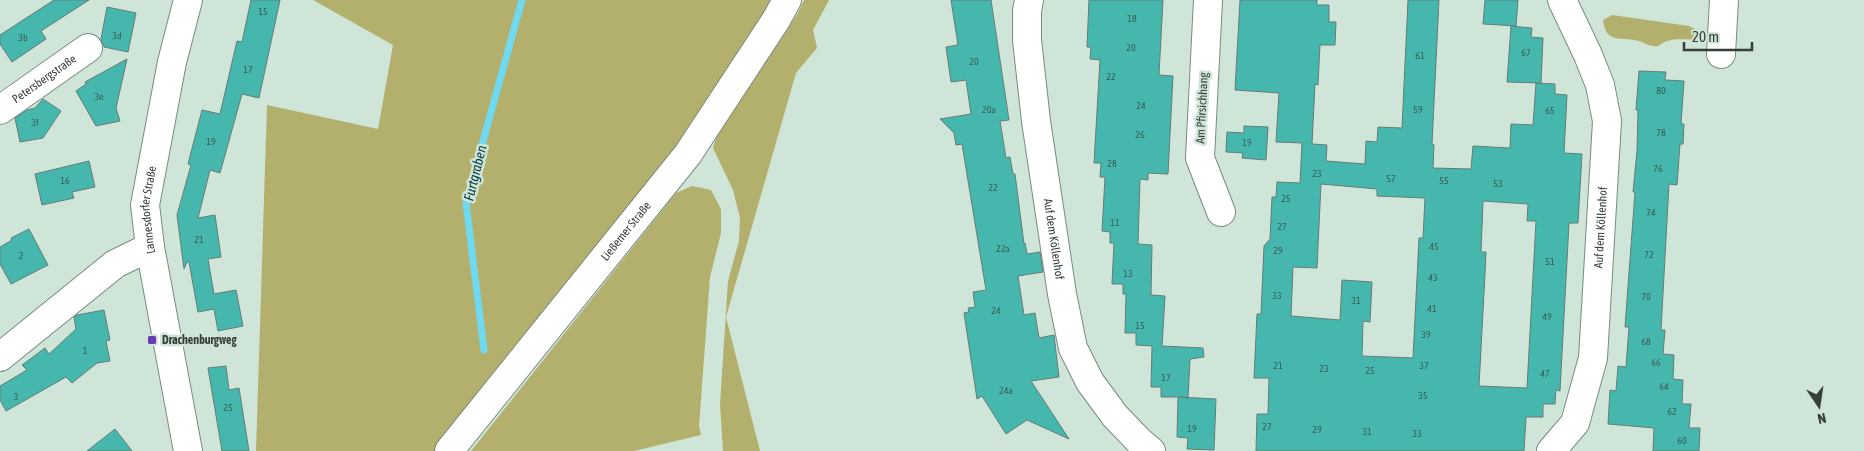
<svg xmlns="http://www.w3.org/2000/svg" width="1864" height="451" viewBox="0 0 1864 451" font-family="'Asap Condensed',sans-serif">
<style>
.green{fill:#b3b06e}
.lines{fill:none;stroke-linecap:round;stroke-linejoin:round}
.stream{stroke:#6fd9f0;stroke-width:7}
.building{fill:#46b7ad;stroke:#647c79;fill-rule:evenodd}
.minor-casing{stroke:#788c80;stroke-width:30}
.minor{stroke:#fff;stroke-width:28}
.poi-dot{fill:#643db5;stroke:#cfe5d8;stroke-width:2}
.labels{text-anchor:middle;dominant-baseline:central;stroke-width:5;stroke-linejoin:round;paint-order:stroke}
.number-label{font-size:10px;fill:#3b5d57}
.street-label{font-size:12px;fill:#373f3a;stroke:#cfe5d8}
.poi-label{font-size:12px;font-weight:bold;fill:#373f3a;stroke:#cfe5d8;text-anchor:start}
.water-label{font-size:14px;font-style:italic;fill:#073b44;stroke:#cfe5d8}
</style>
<rect width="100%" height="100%" fill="#cfe5d8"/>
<g class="green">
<path d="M313,0H773L660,172L435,451H256L267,105L378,129L393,45Z"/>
<path d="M804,0H829L813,30L817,48L796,73L726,317L760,451H723L720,404L728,281L739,241L740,218L733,190L713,148L716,138L798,13Z"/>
<path d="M1612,15L1689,26L1703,33L1700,40C1690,40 1678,38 1668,41C1664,41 1661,45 1658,46C1650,47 1645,43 1639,41C1621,36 1606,45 1603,20Z"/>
<path d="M692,186L711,190L721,209V233L710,277L699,426L701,435L634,451H471L676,193Z"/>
</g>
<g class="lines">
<path class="stream" d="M484,350L466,203L522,0"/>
</g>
<g class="building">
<path d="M54,0H89L41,31L46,39L12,62L0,44V35Z"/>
<path d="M251,0H280L259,98L242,94L220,173L210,170L198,218L215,215L221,257L208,259L214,294L236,290L243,326L218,331L214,309L198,312L189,262H187L184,269L177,215L191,165L188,164L202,110L220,114L237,41L242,42Z"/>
<path d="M951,0H991L1009,120L1000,121L1006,158L1010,157L1013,174H1015L1024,244L1025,243L1027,254L1040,252L1043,272L1018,276L1024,315L1035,313L1039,338L1054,335L1059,377L1031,381L1069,439L1027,420L1006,434L982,396L977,399L964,313L969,312L968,308L975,307L973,292L986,290L962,144L956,145L954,133L940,119L971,114L966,80L951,82L946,47L958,45Z"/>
<path d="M1089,0H1163L1159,75L1173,76L1168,174L1148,173V180L1140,179L1138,244L1152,245L1151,295L1165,296L1162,346L1203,348L1204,357L1190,359L1188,398L1179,397L1216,399L1214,450L1187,449L1188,438L1177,437L1178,397H1161V387H1151L1152,346L1136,345V333H1125L1126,294H1123V284H1112L1114,243H1110V232L1102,231L1105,177H1100L1101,163H1094L1100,60L1090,59L1091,47H1087Z"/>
<path d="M1240,0H1317V5H1329V22H1336L1335,45H1320L1318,85L1315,84L1312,144L1327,145L1326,161L1365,164L1366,141L1377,142L1378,127L1402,128L1408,0H1439L1432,144L1434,145L1433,168L1471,169L1473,146L1510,148L1511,124L1533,125L1536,83L1555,84V94L1567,95L1564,153L1582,154L1578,223H1569L1560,391L1556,390L1555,404H1543V417H1526L1524,451H1256L1257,414H1268L1269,378H1254L1257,314H1261L1264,246L1270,239L1272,197H1276L1277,182L1300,183L1302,143L1276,142L1279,93L1235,90ZM1321,184L1377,189V196L1425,198L1423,238H1419L1413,358L1362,356L1363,321L1370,322L1372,282L1342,280L1340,320L1291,316L1293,267L1317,268ZM1483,201L1528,204L1527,221H1536L1527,388L1479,386L1485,274L1486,252H1481Z"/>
<path d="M1485,0H1518L1516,26L1483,24Z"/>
<path d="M107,7L136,13L128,52L104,47L101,39Z"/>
<path d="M1511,26L1532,28L1531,37L1543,38L1541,83L1507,82Z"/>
<path d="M127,59L116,108L120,121L96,126L76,91L86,84L85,82Z"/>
<path d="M1639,71L1666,72L1665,80L1684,81L1681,124H1684L1683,144H1680L1677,185L1669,184L1661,330H1665L1663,354L1674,355L1673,379L1683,380L1682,404H1691L1689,428H1700L1699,451H1653L1654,428L1608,424L1610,390L1616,391L1618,366L1626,367L1629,327H1625L1635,192H1633L1637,151L1638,110H1636Z"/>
<path d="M43,99L61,111L43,138L20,142L15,118L27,110L35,108Z"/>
<path d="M1244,126L1268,127L1266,160L1242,158L1243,153L1226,152L1227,132L1244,133Z"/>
<path d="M89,161L95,187L72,192L74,198L42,205L35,174Z"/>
<path d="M29,229L48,265L11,284L0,264V247L12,240L11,238Z"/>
<path d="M104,310L110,340L106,341L110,361L97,363L72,383L66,377L6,411L0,400V386L27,370L22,365L45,348L49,354L76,329L74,317L77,315Z"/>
<path d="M226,366L229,390L239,388L249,451H222L208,368Z"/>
<path d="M115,429L132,451H87Z"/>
</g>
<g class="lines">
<defs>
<g id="minor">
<path id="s1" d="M1029,0L1027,11V40L1036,121L1062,294L1073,348L1090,382L1115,416L1139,441L1151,451"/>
<path d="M1208,0L1200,158L1221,212"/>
<path d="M1721,54L1724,0"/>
<path id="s2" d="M0,110L88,48"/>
<path d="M0,357L115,264L150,247"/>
<path id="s3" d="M188,451L150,247L145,205L172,62L188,0"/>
<path id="s4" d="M449,451L688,154L776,20L787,0"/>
<path id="s5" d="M1551,451L1575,423L1593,358L1607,121L1600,85L1588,55L1562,0"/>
</g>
</defs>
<use href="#minor" class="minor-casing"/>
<use href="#minor" class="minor"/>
</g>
<rect class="poi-dot" x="147" y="335" width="10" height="10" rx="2.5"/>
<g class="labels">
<g class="number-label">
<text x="263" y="11">15</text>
<text x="1132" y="18">18</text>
<text x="117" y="35">3d</text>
<text x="23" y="37">3b</text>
<text x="1131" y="47">20</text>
<text x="1526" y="52">67</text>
<text x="1420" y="55">61</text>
<text x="974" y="61">20</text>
<text x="248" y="69">17</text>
<text x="1111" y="76">22</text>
<text x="1661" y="90">80</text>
<text x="99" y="96">3e</text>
<text x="1141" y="105">24</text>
<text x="989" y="109">20a</text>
<text x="1418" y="109">59</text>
<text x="1550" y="110">65</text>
<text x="35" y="122">3f</text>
<text x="1661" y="132">78</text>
<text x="1140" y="134">26</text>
<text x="211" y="141">19</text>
<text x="1247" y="142">19</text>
<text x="1112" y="163">28</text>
<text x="1658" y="168">76</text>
<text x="1317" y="173">23</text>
<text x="1391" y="178">57</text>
<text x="65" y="180">16</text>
<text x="1444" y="180">55</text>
<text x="1498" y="183">53</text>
<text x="993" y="187">22</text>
<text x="1286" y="198">25</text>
<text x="1651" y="212">74</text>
<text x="1115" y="222">11</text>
<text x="1282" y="226">27</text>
<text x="199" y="239">21</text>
<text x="1434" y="246">45</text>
<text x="1003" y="248">22a</text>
<text x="1278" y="250">29</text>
<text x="1649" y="254">72</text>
<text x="21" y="255">2</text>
<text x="1550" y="261">51</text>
<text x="1128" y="273">13</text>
<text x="1433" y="277">43</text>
<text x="1277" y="295">33</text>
<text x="1646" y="296">70</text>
<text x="1356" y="300">31</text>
<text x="1432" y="308">41</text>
<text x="996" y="310">24</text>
<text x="1547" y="316">49</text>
<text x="1140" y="325">15</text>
<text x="1426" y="334">39</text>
<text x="1646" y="341">68</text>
<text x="85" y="350">1</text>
<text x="1656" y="362">66</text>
<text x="1278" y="365">21</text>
<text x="1424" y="365">37</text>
<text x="1324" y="368">23</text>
<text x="1370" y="370">25</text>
<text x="1545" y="373">47</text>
<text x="1166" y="377">17</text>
<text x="1664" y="386">64</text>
<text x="1006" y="390">24a</text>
<text x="1423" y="395">35</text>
<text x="16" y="396">3</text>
<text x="228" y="407">25</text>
<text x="1672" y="411">62</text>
<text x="1267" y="426">27</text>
<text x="1192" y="428">19</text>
<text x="1317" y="429">29</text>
<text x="1367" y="431">31</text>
<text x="1417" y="433">33</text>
<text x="1682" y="440">60</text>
</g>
<g class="street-label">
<text stroke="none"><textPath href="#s2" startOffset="54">Petersbergstraße</textPath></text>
<text transform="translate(1202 108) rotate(-87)">Am Pfirsichhang</text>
<text stroke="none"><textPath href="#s3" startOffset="245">Lannesdorfer Straße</textPath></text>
<text stroke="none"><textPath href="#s5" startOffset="235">Auf dem Köllenhof</textPath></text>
<text stroke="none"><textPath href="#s4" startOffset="282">Ließemer Straße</textPath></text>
<text stroke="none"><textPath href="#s1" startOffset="241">Auf dem Köllenhof</textPath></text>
</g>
<g class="poi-label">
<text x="162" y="340">Drachenburgweg</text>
</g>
<g class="water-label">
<text transform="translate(475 173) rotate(-76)">Furtgraben</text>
</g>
</g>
<g transform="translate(1819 406) rotate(167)" stroke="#cfe5d8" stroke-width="4" paint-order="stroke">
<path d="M0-4L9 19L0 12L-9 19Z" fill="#373f3a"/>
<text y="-8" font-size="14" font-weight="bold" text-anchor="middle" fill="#373f3a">N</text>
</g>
<path d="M1684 42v8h68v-8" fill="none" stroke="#373f3a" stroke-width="2.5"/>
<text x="1692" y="42" font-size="15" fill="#373f3a" stroke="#cfe5d8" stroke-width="4" paint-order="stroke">20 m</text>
</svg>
